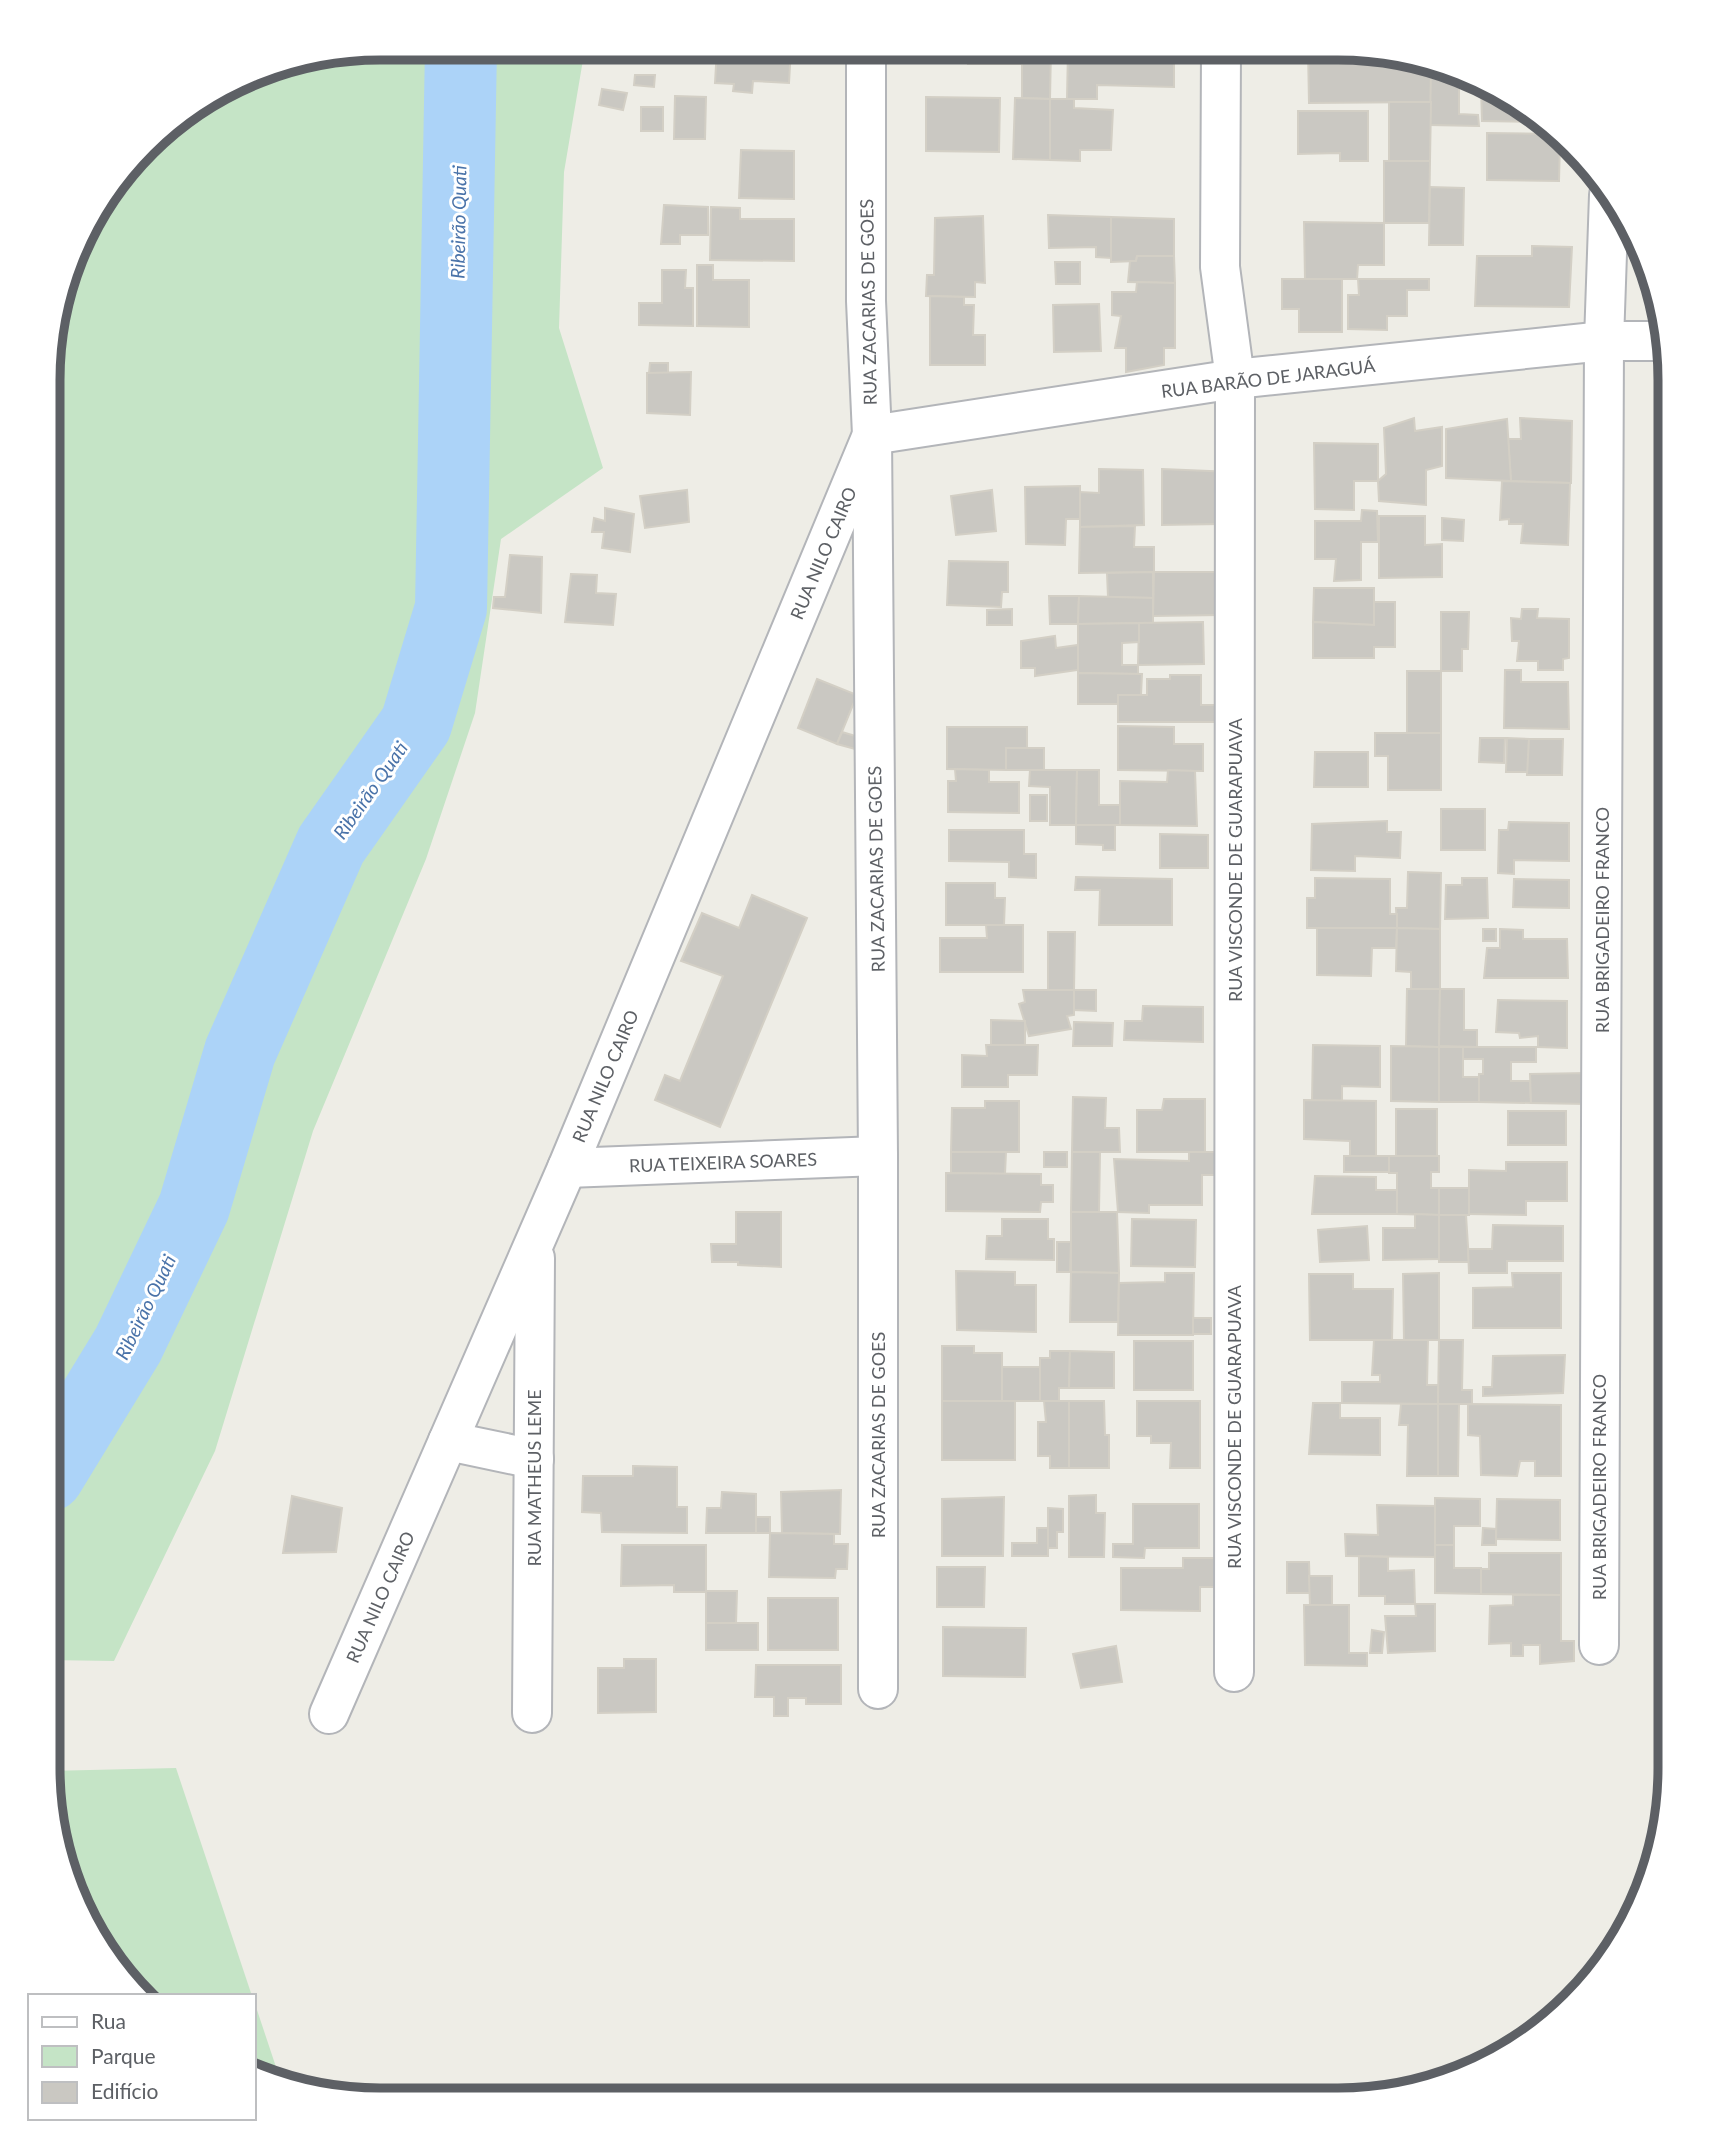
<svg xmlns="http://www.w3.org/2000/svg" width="1718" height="2148" viewBox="0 0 1718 2148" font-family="Lato,sans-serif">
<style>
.green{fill:#c5e4c6}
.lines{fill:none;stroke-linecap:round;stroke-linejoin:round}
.river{stroke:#acd3f8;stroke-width:72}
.building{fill:#cac8c2;stroke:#d3cfc5;stroke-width:2}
.minor-casing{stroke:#b3b5b9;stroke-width:42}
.minor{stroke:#fff;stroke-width:38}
.labels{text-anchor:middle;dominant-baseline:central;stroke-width:6;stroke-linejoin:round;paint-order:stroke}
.street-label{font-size:18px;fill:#5d6065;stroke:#fff}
.water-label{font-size:19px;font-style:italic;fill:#4a73a9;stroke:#fff}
.rim{fill:none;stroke:#5d6065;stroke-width:9}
</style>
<rect width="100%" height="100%" fill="#eeede6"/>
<g class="green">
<path d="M379,47L585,48L564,172L559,328L603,468L501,539L475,713L426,859L313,1131L215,1451L114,1661L47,1660L50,336L92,214L161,129L272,65Z"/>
<path d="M176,1768L252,1996H149L92,1934L59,1855L47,1771Z"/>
<path d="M254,2001L282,2085L273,2083L254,2074Z"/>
</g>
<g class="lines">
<path class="river" d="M48,1476L128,1345L194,1207L240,1052L331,845L416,724L451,608L461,47"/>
</g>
<g class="building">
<path d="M717,48H791L789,83L753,81L752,93L733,91L734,84L715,83Z"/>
<path d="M969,49H1051L1050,99L1022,98V64H968Z"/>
<path d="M1068,49L1174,53V87L1097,85V99H1067Z"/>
<path d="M1308,50H1382L1431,68V102L1309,103Z"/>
<path d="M1431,68L1479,87L1459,86V114L1478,115L1479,126L1430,125Z"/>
<path d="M635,75H655L654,87L634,85Z"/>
<path d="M1481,87L1524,103L1541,122L1482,121Z"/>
<path d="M602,89L627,93L623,110L599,105Z"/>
<path d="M675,96L706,97L705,139H674Z"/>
<path d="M926,97L1000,98L999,152L926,151Z"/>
<path d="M1015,98L1050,99V160L1013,159Z"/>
<path d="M1050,99H1074V108L1113,110L1111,150H1080V161L1050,160Z"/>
<path d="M1389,102H1431L1430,161H1389Z"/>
<rect x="641" y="107" width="22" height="24"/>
<path d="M1298,111H1368V161H1340V153L1298,154Z"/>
<path d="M1487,133L1552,134L1560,142L1559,181L1487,180Z"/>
<path d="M741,150L794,151V199L739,198Z"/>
<path d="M1384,161H1430L1429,223H1384Z"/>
<path d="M1430,187L1464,188L1463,245H1429Z"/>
<path d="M664,205L708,207V235H680V244H661Z"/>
<path d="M711,207L740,208V219H794V261L710,260Z"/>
<path d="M1048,215L1111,217V258L1096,257V247L1049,248Z"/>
<path d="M983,216L985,283L975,282V297L926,296L927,275H934L935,218Z"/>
<path d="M1111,217L1174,219V256H1137L1136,261L1111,262Z"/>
<path d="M1304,222L1384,223V265H1358L1357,279H1305Z"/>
<path d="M1532,246L1572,247L1569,307L1475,306L1477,256H1532Z"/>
<path d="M1137,256H1174L1175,283L1128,282L1130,261H1136Z"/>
<path d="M1055,262H1080V284H1056Z"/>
<path d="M697,265H713V280H749V327L697,326Z"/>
<path d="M662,270H686L685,288H693V326L639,325V303H662Z"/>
<path d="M1282,279H1342V332H1299V309H1282Z"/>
<path d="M1358,279H1429V290H1407V316H1387V330L1348,329V295H1359Z"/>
<path d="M1137,282L1175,283V348H1164V365L1126,372V348H1115L1121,316L1112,315V292H1136Z"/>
<path d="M930,296L964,297V305H974L973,335H985V365H930Z"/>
<path d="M1099,304L1101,351L1054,352L1053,305Z"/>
<path d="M650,363H668V373H649Z"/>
<path d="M691,372L690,415L647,413V373Z"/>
<path d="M1414,418L1415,431L1442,427V466L1426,470V505L1379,501L1378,481L1386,474L1384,428Z"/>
<path d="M1520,418L1572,421L1571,483L1511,481L1508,439H1521Z"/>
<path d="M1507,419L1511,481L1446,478V429Z"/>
<path d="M1314,443L1378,444V481H1354V510L1315,509Z"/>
<path d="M1099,469L1143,470L1144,525L1080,527V492L1099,493Z"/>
<path d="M1162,469L1232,472L1220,524L1162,525Z"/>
<path d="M1502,481L1570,483L1568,545L1521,543L1523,524H1509V519L1500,520Z"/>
<path d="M1080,486V519H1066L1065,545L1026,544L1025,487Z"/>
<path d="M687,490L689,522L645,528L640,496Z"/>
<path d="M992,490L996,531L956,535L951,496Z"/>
<path d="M605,508L634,514L630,552L602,548L604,532H592L594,518L605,521Z"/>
<path d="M1362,510L1377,511L1378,542H1361V580L1334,581L1336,559H1315V521H1361Z"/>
<path d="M1379,516H1425V545L1442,544V577L1379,578Z"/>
<path d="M1442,518L1464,520L1463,541L1442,540Z"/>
<path d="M1135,526L1134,547H1154V572L1079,573L1080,527Z"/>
<path d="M510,555L542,557L541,613L493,608L494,597H505Z"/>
<path d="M949,561L1008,562V592H1002L1001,607L947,605Z"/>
<path d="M1153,572V598L1108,597L1107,573Z"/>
<path d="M1154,572H1220L1221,615L1153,616Z"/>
<path d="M571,574L597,575L596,593L616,594L613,625L565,622Z"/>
<path d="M1314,588H1374V625L1313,622Z"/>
<path d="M1049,596H1079L1078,624H1050Z"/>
<path d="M1079,596L1153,598V623L1078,624Z"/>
<path d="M1374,602H1395V647H1374V658H1313V622L1374,625Z"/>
<path d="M1012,609V625H987V610Z"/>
<path d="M1522,609H1538L1537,618L1569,619V658L1563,659V670H1538V661H1517L1519,641H1512L1511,618L1521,619Z"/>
<path d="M1441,612H1469L1468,649H1462V671H1441Z"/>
<path d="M1203,622L1204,664L1138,665L1139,623Z"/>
<path d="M1139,623V642L1122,643V665H1138V674L1078,673V624Z"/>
<path d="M1055,636L1056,648L1078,645V670L1035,676V668H1021V641Z"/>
<path d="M1505,670H1521V682H1568L1569,729L1504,728Z"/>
<rect x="1407" y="671" width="34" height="62"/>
<path d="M1078,673L1142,674L1141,695H1118V704H1078Z"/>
<path d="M1170,675H1201V705H1226L1225,722H1118V695H1147V679H1170Z"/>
<path d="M817,679L857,695L837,744L798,728Z"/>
<path d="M1118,726L1174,727V744H1203V771L1118,770Z"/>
<path d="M947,727H1027V748H1006V770L947,769Z"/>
<path d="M842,732L862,738L859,750L837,744Z"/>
<path d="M1375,733H1441V790H1388V756H1375Z"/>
<path d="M1480,738H1505L1504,763L1479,762Z"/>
<path d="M1507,738L1529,739L1528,772H1506Z"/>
<path d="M1529,739H1563L1562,775H1527Z"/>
<rect x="1006" y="748" width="38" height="22"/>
<path d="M1315,752H1368V787H1314Z"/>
<path d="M955,769L989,770V782H1019V813L948,812V781H956Z"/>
<path d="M1030,770H1077L1076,825H1050V787L1029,786Z"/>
<path d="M1077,770H1099V805H1120V825H1076Z"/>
<path d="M1168,770L1195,771L1197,826L1120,825V781L1167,782Z"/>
<rect x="1030" y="795" width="17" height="26"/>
<rect x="1441" y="809" width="44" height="41"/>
<path d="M1387,821V832H1401L1400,858L1355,856V871L1311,870L1312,824Z"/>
<path d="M1509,822L1569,823V861L1514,860V874L1498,873L1499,830H1508Z"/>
<path d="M1076,825H1115V850H1103V845L1076,844Z"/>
<path d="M949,830H1024V854H1036V878L1009,877V862L949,861Z"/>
<path d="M1160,834L1208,835V868H1160Z"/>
<path d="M1669,859H1670V914H1668Z"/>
<path d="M1408,872L1441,873L1440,929L1397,928L1396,908H1407Z"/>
<path d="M1076,877L1172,879V925H1099L1100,890H1075Z"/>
<path d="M1315,878L1390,879V914H1397V928H1307V898H1315Z"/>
<path d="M1462,878H1487L1488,918L1445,919L1446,885H1462Z"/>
<path d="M1514,879L1569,880V908L1513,907Z"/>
<path d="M946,883H995V898H1005L1004,925H946Z"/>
<path d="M752,895L807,918L720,1127L655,1100L665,1075L680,1081L723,976L681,961L702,913L739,928Z"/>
<path d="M986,925H1023V972H940V938H987Z"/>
<path d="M1317,928H1397L1396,948H1372L1371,976L1317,975Z"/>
<path d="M1397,928L1440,929V990L1411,989V972L1396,971Z"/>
<rect x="1483" y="929" width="13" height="12"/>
<path d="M1500,929L1523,930V939H1567L1568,978H1484L1487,948H1500Z"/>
<path d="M1048,932H1075L1074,990H1048Z"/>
<path d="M1669,975H1670V1032H1668Z"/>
<path d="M1407,989H1440L1439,1047L1406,1046Z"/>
<path d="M1440,989H1464V1030H1477V1047L1439,1046Z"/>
<path d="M1023,990H1074V1015L1067,1016L1071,1029L1029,1036L1019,1004L1025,1002Z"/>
<path d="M1074,990H1096V1011L1074,1010Z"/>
<path d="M1498,1000L1567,1001V1048L1538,1047V1036L1520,1038L1519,1033L1496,1032Z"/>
<path d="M1143,1006L1203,1007V1042L1124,1040L1125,1021H1142Z"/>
<path d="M991,1020L1025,1021V1045H991Z"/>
<path d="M1074,1022L1113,1023L1112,1046H1073Z"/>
<path d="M986,1045H1038L1037,1075H1008V1087H962V1055L987,1056Z"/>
<path d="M1313,1045L1380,1046V1087L1342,1086V1101H1312Z"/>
<path d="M1391,1046L1439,1047V1102L1391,1101Z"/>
<path d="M1439,1047H1463V1077H1479V1102H1439Z"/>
<path d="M1463,1047H1536V1062H1511V1081H1530L1531,1103L1479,1102V1074H1483V1059H1463Z"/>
<path d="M1587,1073V1104L1531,1103L1530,1074Z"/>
<path d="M1073,1097L1106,1098L1105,1128H1119L1120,1152H1072Z"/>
<path d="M1164,1099H1205V1152H1137V1110H1162Z"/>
<path d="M1304,1100L1376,1101V1156H1350V1141L1304,1139Z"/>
<path d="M985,1101H1019V1152H951L952,1108H985Z"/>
<rect x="1396" y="1109" width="41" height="47"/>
<rect x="1508" y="1111" width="58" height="34"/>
<path d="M951,1152H1006L1005,1174L951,1173Z"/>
<rect x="1044" y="1152" width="23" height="15"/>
<path d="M1072,1152H1100L1099,1212H1071Z"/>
<path d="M1189,1152H1225L1224,1175H1202V1205H1149V1213L1118,1212L1114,1159L1189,1161Z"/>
<rect x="1344" y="1156" width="45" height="16"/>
<path d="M1389,1156H1439V1172H1431V1188H1439V1215L1397,1214V1173H1389Z"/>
<path d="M1506,1162H1567V1201H1526V1215L1469,1214V1170L1506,1171Z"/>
<path d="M946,1173L1041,1174V1185H1053V1202H1041L1040,1212L946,1211Z"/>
<path d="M1315,1176L1376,1177V1190H1397V1214H1312Z"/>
<rect x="1439" y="1188" width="30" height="27"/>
<path d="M736,1212H781V1267L738,1265V1262H712L711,1244H736Z"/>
<path d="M1071,1212H1117L1119,1273L1071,1272Z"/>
<path d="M1415,1214L1439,1215V1259L1383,1260V1228H1415Z"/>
<path d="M1439,1215H1466L1469,1262H1439Z"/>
<path d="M1002,1219H1048V1239H1054V1260L986,1259L987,1236H1002Z"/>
<path d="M1132,1219L1196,1220L1195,1267L1131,1266Z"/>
<path d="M1493,1225L1563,1226V1261H1507V1273H1469L1468,1249H1492Z"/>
<path d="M1367,1226L1369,1260L1320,1262L1318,1230Z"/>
<path d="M1057,1242H1071L1070,1272H1057Z"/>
<path d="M956,1271L1015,1272V1285H1036V1332L957,1330Z"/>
<path d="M1071,1272L1119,1273L1118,1322H1070Z"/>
<path d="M1165,1273H1194L1193,1335H1118L1119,1283L1165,1282Z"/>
<path d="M1439,1273V1340H1404L1403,1274Z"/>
<path d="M1512,1273H1561V1328H1473V1288L1513,1287Z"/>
<path d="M1309,1274H1353V1289H1393L1392,1340H1310Z"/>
<rect x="1193" y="1318" width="18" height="16"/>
<path d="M1374,1340H1428L1427,1385H1438V1404L1342,1403V1382H1380V1375H1372Z"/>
<path d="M1439,1340H1463L1462,1390H1472V1404H1438Z"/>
<rect x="1134" y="1341" width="59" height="49"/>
<path d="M942,1346H974V1353H1002V1401H942Z"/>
<path d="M1050,1351H1070L1069,1388H1059V1401H1040V1358H1050Z"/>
<path d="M1070,1351L1114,1352V1388H1069Z"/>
<path d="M1565,1355L1563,1393L1483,1396V1387H1492L1493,1356Z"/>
<rect x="1002" y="1367" width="38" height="34"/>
<rect x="1669" y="1396" width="1" height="41"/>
<rect x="942" y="1401" width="73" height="59"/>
<path d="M1044,1401H1069V1468H1050V1456H1038V1422H1046Z"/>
<path d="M1069,1401H1104L1105,1435H1109V1468H1069Z"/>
<path d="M1137,1401H1200V1468H1170L1171,1443H1151V1436H1137Z"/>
<path d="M1313,1403H1340V1418H1380V1455L1309,1454Z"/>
<path d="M1401,1404H1438V1476H1407L1408,1425H1399Z"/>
<path d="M1438,1404H1459L1458,1476H1438Z"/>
<path d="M1468,1404L1561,1405V1476H1535V1461H1520L1517,1476L1481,1475L1480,1436L1468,1435Z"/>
<path d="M633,1466L677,1467V1507H687V1533L602,1532L601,1513L582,1512L583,1476H633Z"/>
<path d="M841,1490L840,1534L782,1533L781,1492Z"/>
<path d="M722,1492L756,1494V1533H706L707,1508H721Z"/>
<path d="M1096,1495V1513H1105L1104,1557H1069V1496Z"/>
<path d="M292,1496L342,1508L336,1552L283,1553Z"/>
<path d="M1004,1497L1003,1556H942V1499Z"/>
<path d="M1435,1498L1480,1499V1526H1454V1545H1435Z"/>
<path d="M1497,1499L1560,1500V1540L1496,1539Z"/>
<path d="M1133,1504H1199V1548H1145L1144,1558L1113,1557V1544H1133Z"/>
<path d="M1377,1505L1435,1506V1557L1346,1556L1345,1534L1378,1535Z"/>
<path d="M1048,1508L1063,1509V1532H1057V1548H1048Z"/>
<rect x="756" y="1517" width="14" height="16"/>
<path d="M1037,1528H1048V1556H1012V1543H1037Z"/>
<path d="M1483,1528L1496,1529V1545H1482Z"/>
<path d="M770,1533L834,1534V1544H848L847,1569H836L835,1578L769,1577Z"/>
<path d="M622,1545H706V1592H674V1585L621,1586Z"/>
<path d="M1435,1545H1454V1568H1481V1594L1435,1593Z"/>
<path d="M1489,1553H1561V1595L1481,1594V1569H1489Z"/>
<path d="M1359,1556L1388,1557V1571L1414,1570L1415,1604H1385V1596H1359Z"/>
<path d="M1183,1558H1221V1587H1200V1611L1121,1610V1568H1183Z"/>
<path d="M1287,1562H1309L1310,1593H1287Z"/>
<path d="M937,1567H985L984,1607H937Z"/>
<path d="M1309,1576H1332V1605H1310Z"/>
<path d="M706,1591H737L736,1623H706Z"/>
<path d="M1513,1595H1561V1641H1574V1661L1540,1664V1645H1523V1656H1511V1643L1489,1644L1490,1606L1513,1605Z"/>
<rect x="768" y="1598" width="70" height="52"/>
<path d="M1415,1604H1435V1651L1388,1653L1385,1616H1416Z"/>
<path d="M1304,1605H1349V1653H1367V1666L1305,1665Z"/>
<rect x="706" y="1623" width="52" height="27"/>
<path d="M943,1627L1026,1628L1025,1677L943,1676Z"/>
<path d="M1372,1630L1384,1632L1382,1653H1370Z"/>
<path d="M1116,1646L1122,1682L1081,1688L1073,1654Z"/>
<path d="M624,1659H656V1712L598,1713V1668H624Z"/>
<path d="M756,1665H841V1704H806V1698H788V1716H774V1697H755Z"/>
</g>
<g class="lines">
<defs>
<g id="minor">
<path d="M866,49V301L872,435L878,1156V1689"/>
<path d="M1221,50L1220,267L1235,379L1234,1672"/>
<path d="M567,1168L878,1156"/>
<path d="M448,1441L534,1459"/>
<path d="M1599,1645L1604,341L1609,195"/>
<path d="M532,1713L535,1258"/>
<path d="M329,1714L567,1168L872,435L1235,379L1604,341H1666"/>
</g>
</defs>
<use href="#minor" class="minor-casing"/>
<use href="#minor" class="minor"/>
</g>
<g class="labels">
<g class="street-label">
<text transform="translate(868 302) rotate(-91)">RUA ZACARIAS DE GOES</text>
<text transform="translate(1268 378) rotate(-7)">RUA BARÃO DE JARAGUÁ</text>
<text transform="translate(823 553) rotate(-67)">RUA NILO CAIRO</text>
<text transform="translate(1235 860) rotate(-90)">RUA VISCONDE DE GUARAPUAVA</text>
<text transform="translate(876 869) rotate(-91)">RUA ZACARIAS DE GOES</text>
<text transform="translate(1602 920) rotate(-90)">RUA BRIGADEIRO FRANCO</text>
<text transform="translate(605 1076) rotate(-67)">RUA NILO CAIRO</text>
<text transform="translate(723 1162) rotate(-2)">RUA TEIXEIRA SOARES</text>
<text transform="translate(1234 1427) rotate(-90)">RUA VISCONDE DE GUARAPUAVA</text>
<text transform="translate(878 1435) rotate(-90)">RUA ZACARIAS DE GOES</text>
<text transform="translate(534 1478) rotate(-90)">RUA MATHEUS LEME</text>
<text transform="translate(1599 1487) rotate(-90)">RUA BRIGADEIRO FRANCO</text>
<text transform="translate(380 1597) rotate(-66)">RUA NILO CAIRO</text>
</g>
<g class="water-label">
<text transform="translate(458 222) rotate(-89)">Ribeirão Quati</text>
<text transform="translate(370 790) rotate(-55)">Ribeirão Quati</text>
<text transform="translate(145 1307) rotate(-64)">Ribeirão Quati</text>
</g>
</g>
<path d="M0 0H1718V2148H0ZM380 60H1338A320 320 0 0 1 1658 380V1768A320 320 0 0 1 1338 2088H380A320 320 0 0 1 60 1768V380A320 320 0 0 1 380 60Z" fill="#fff" fill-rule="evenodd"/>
<path class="rim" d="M380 60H1338A320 320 0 0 1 1658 380V1768A320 320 0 0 1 1338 2088H380A320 320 0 0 1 60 1768V380A320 320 0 0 1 380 60Z"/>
<rect x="28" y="1994" width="228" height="126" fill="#ffffff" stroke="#bebfc1" stroke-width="2"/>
<rect x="42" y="2017" width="35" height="10" fill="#ffffff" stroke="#bebfc1" stroke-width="2"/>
<text x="91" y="2029" font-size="21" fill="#5d6065">Rua</text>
<rect x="42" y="2046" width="35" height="21" fill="#c5e4c6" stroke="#bebfc1" stroke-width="2"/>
<text x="91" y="2064" font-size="21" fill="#5d6065">Parque</text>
<rect x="42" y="2082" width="35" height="21" fill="#cac8c2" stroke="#bebfc1" stroke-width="2"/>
<text x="91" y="2099" font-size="21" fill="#5d6065">Edifício</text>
</svg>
